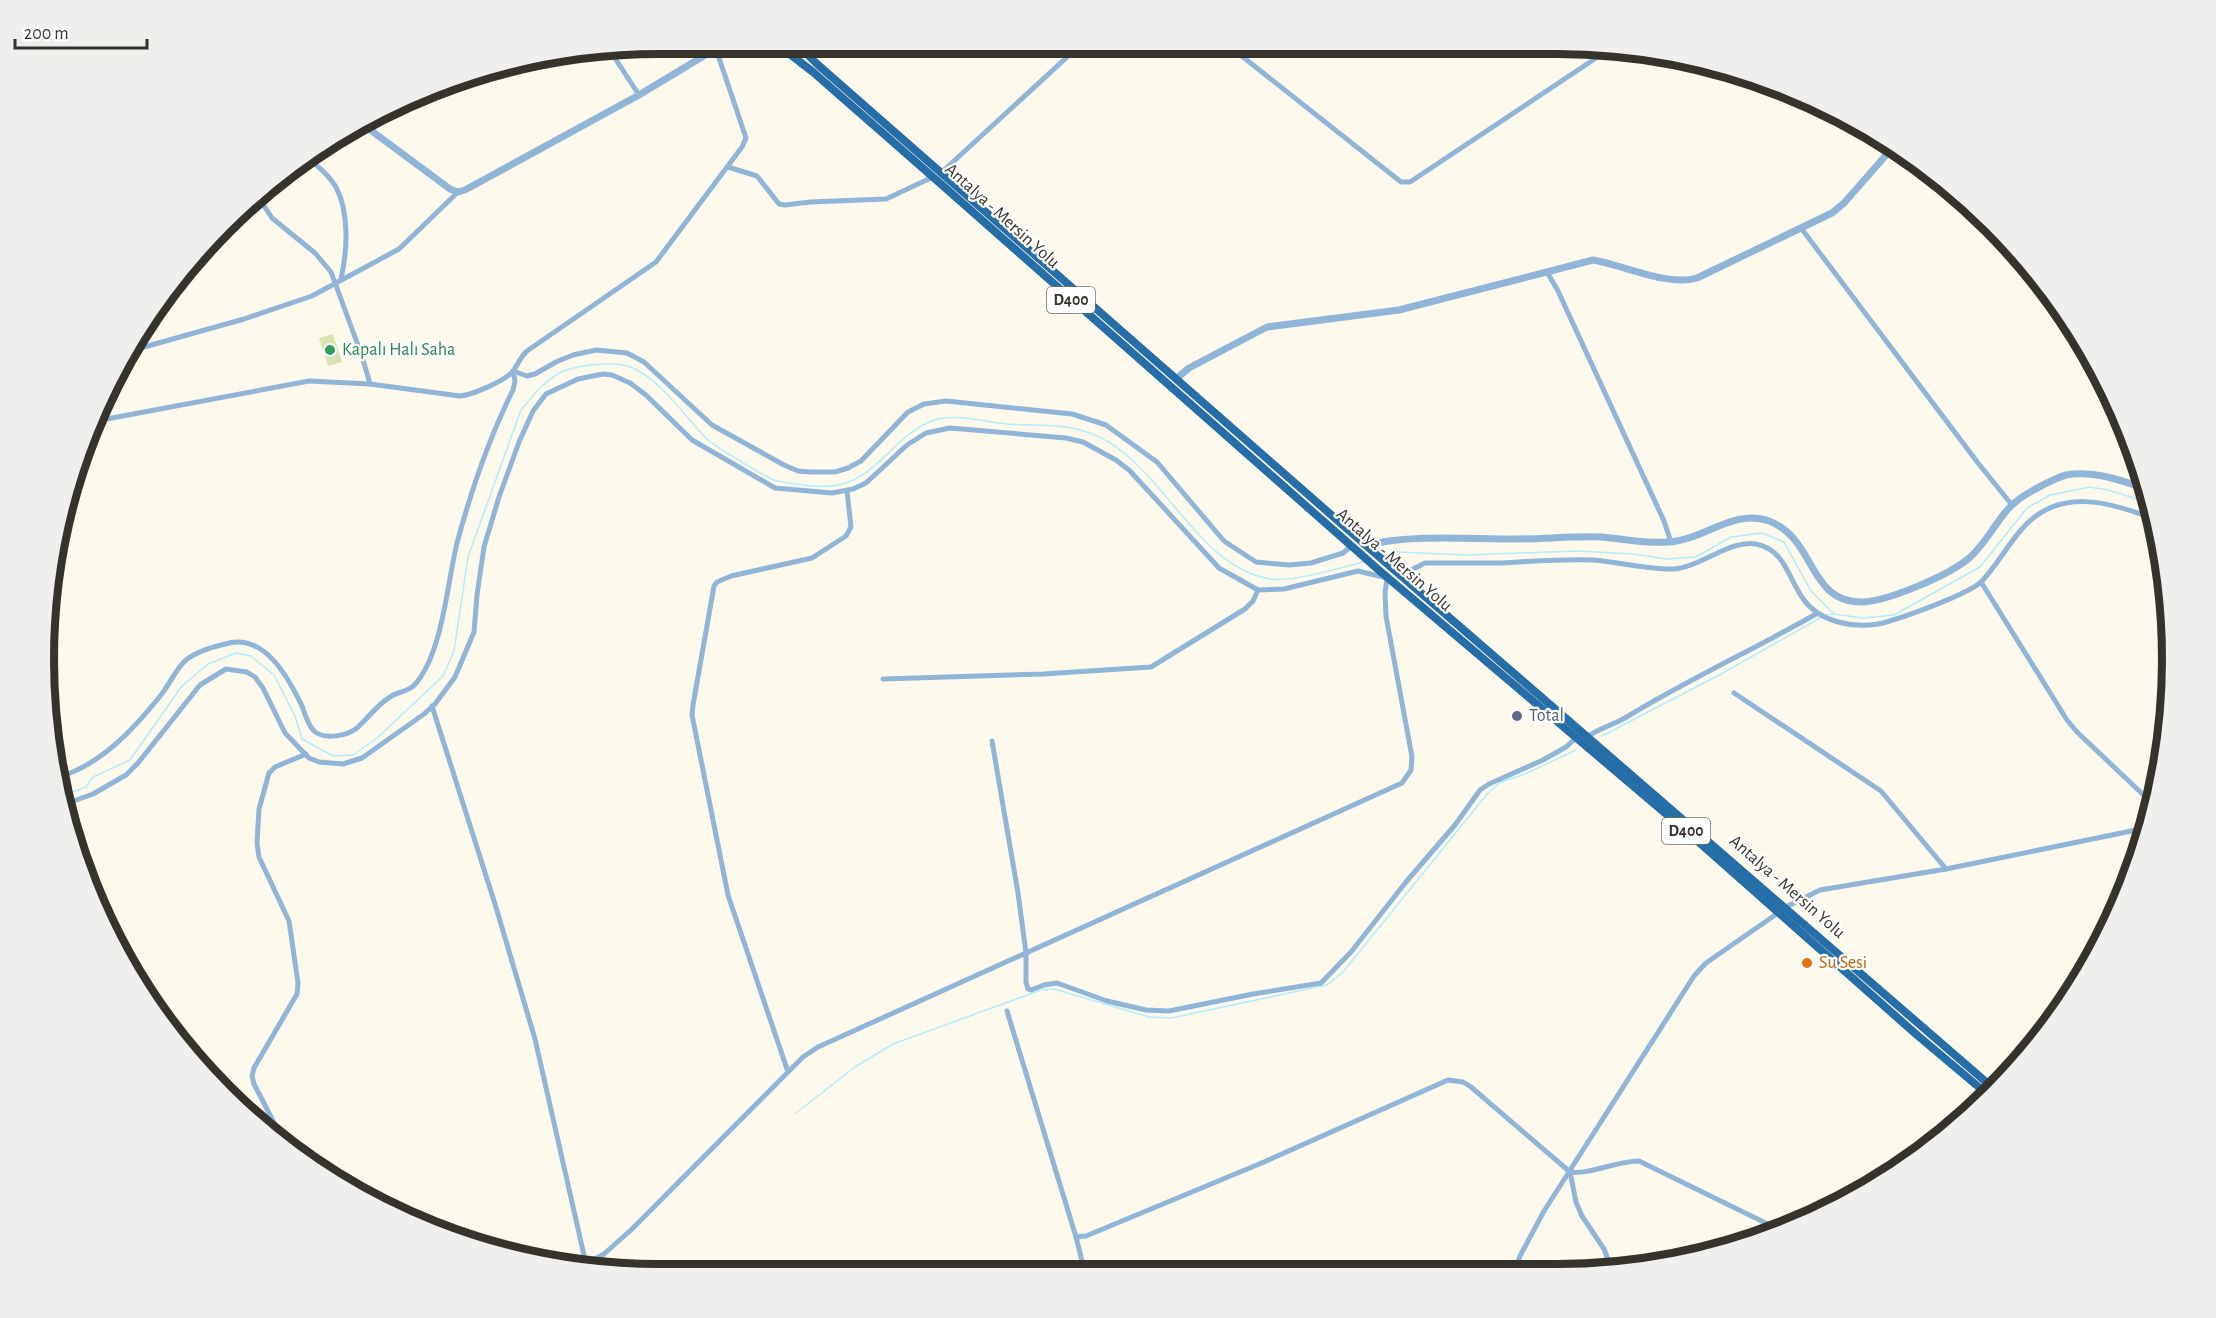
<svg xmlns="http://www.w3.org/2000/svg" width="2216" height="1318" viewBox="0 0 2216 1318" font-family="'Alegreya Sans',sans-serif">
<style>
.green{fill:#d9e2b3}
.lines{fill:none;stroke-linecap:round;stroke-linejoin:round}
.stream{stroke:#b2edfb;stroke-width:1.5}
.minor{stroke:#91b5d6;stroke-width:5}
.tertiary{stroke:#91b5d6;stroke-width:7}
.trunk{stroke:#266ea7;stroke-width:8}
.leisure-dot{fill:#2e9e5b;stroke:#fff;stroke-width:2}
.service-dot{fill:#5c6f8a;stroke:#fff;stroke-width:2}
.food-dot{fill:#e8710a;stroke:#fff;stroke-width:2}
.labels{text-anchor:middle;dominant-baseline:central;stroke-width:4.5;stroke-linejoin:round;paint-order:stroke}
.shield{fill:#fff;stroke:#72706c;stroke-width:1.5}
.shield-label{font-size:16px;font-weight:bold;fill:#36332d}
.street-label{font-size:18px;fill:#36332d;stroke:#fff}
.leisure-label{font-size:18px;fill:#27864d;stroke:#fff;text-anchor:start}
.service-label{font-size:18px;fill:#4e5e75;stroke:#fff;text-anchor:start}
.food-label{font-size:18px;fill:#c56008;stroke:#fff;text-anchor:start}
.rim{fill:none;stroke:#36332d;stroke-width:8}
</style>
<rect width="100%" height="100%" fill="#fef9ed"/>
<path class="green" d="M333,334L342,362L328,366L319,338Z"/>
<g class="lines">
<g class="stream">
<path d="M1385,555L1397,552L1466,555L1578,551L1633,554L1667,559L1696,557L1731,537L1762,533L1784,542L1811,591L1834,614L1863,618L1894,615L1980,567L2027,508L2050,495L2090,487L2108,490L2150,503"/>
<path d="M1824,615L1834,614"/>
<path d="M1602,736L1721,674L1820,618"/>
<path d="M60,795H65L86,787L93,777L130,760L182,686L208,664L236,653L251,656L274,675L295,716L302,739L333,756L353,755L376,739L443,676L454,651L468,557L521,410C531,398 542,384 556,375C571,365 616,360 633,368C662,381 685,417 707,439C714,446 764,476 774,480C783,483 794,483 803,485C875,497 881,441 934,420C954,413 986,422 1007,424C1030,426 1054,424 1076,429C1159,446 1189,567 1271,579C1295,582 1339,568 1363,562"/>
<path d="M796,1113L855,1067L893,1044L1041,990L1054,989L1149,1017L1171,1018L1327,985L1343,972L1488,793L1501,782L1525,774L1576,750"/>
</g>
<g class="minor">
<path d="M1229,46L1401,182H1410L1611,48"/>
<path d="M609,49L639,95"/>
<path d="M306,157C317,165 329,175 336,187C350,214 347,252 341,279"/>
<path d="M728,167L757,176L779,204L785,205L810,202L886,199L933,177"/>
<path d="M942,172L1078,47"/>
<path d="M257,195L272,218L315,253L331,272L362,356L370,384"/>
<path d="M1801,228L1978,463L2012,505"/>
<path d="M1547,272L1558,291L1664,521L1671,542"/>
<path d="M138,336L141,348"/>
<path d="M130,351L244,319L312,296L399,249L458,192"/>
<path d="M513,371L527,376L535,374L556,362L573,355L596,350L627,353L644,362L712,425L784,465L798,471L811,472H835L848,468L861,461L908,412L924,404L946,401L1072,414L1106,425L1157,462L1224,541L1256,562L1289,565L1311,563L1343,553L1351,546"/>
<path d="M96,421L309,381L370,384L460,396C472,395 505,381 513,371C518,365 520,357 527,351L656,262L742,147L746,138L716,49"/>
<path d="M72,478L83,477"/>
<path d="M1401,575L1425,563C1450,563 1476,563 1502,563C1532,561 1563,559 1593,560C1620,562 1647,570 1674,569C1701,567 1731,539 1756,544C1786,550 1788,579 1804,600C1820,622 1852,628 1878,624C1897,620 1970,594 1982,581C1997,565 2007,546 2021,530C2057,487 2109,501 2154,519"/>
<path d="M1981,582L2067,720L2077,732L2153,804"/>
<path d="M883,679L1043,674L1151,667L1245,609L1253,601L1258,590"/>
<path d="M1734,693L1881,791L1946,869"/>
<path d="M432,706L495,904L535,1039L586,1264"/>
<path d="M1587,737C1599,728 1613,725 1625,718C1687,680 1753,650 1816,614"/>
<path d="M992,741L1018,893L1026,953V982L1028,989L1031,990L1044,985L1057,983L1107,1001L1146,1010L1169,1011L1253,994L1321,983L1351,952L1406,882L1455,825L1480,790L1489,784L1543,760L1566,747L1576,738"/>
<path d="M55,778C99,767 133,730 161,695C170,684 176,668 187,659C198,651 212,647 225,644C264,632 288,677 302,706C305,714 308,725 314,731C324,740 347,736 357,728C368,718 377,705 390,697C399,691 410,692 417,682C443,649 447,584 457,543C471,491 489,438 513,390L515,381L513,371"/>
<path d="M62,805L93,794L126,775L138,763L200,685L226,669L247,672L255,677L263,688L285,733L309,758L319,762L343,764L362,758L424,714L435,704L455,677L474,632L477,595L484,547L499,497L519,442L533,411L546,394L578,379L603,374L612,375L630,383L646,395L692,440L775,488L832,493L853,489L866,483L907,445L926,433L950,428L1066,438L1083,442L1116,460L1130,471L1219,568L1258,590L1284,589L1358,571L1387,578L1385,593L1386,616L1412,757L1411,770L1402,783L818,1047L803,1057L632,1229L604,1254L582,1266"/>
<path d="M1786,907L1820,890L1946,869L2146,828"/>
<path d="M1007,1011L1076,1237L1085,1273"/>
<path d="M788,1072L728,895L692,715L693,705L714,586L717,582L731,576L812,558L846,536L851,527L847,491"/>
<path d="M285,1144L254,1084L252,1076L254,1068L297,994L298,983L289,921L259,857L257,843L259,809L269,773L275,767L306,754"/>
<path d="M1570,1172L1576,1202L1582,1216L1604,1249L1612,1270"/>
<path d="M1076,1237L1086,1236L1264,1162L1448,1080L1463,1082L1471,1087L1570,1172C1589,1175 1616,1161 1639,1161L1780,1230"/>
<path d="M1514,1273L1520,1256L1544,1211L1694,976L1706,963L1778,913"/>
</g>
<g class="tertiary">
<path d="M361,123L450,189L458,192L465,190L639,95L717,48"/>
<path d="M1176,379L1189,368L1267,327L1399,310L1593,260C1624,265 1668,287 1697,278L1832,213L1844,203L1895,145"/>
<path d="M1366,545C1415,534 1466,539 1515,539C1544,539 1573,536 1602,537C1625,539 1646,544 1669,542C1703,540 1735,508 1769,521C1817,539 1807,604 1864,602C1890,600 1947,576 1968,559C1984,546 1994,525 2008,509C2017,499 2029,492 2041,486C2049,482 2058,477 2066,475C2092,470 2121,480 2146,489"/>
</g>
<g class="trunk">
<path d="M782,48L813,72L933,177L1381,572L1685,830L1917,1035L1987,1094"/>
<path d="M801,48L817,64L1369,548L1993,1088"/>
</g>
</g>
<circle class="leisure-dot" cx="330" cy="350" r="6"/>
<circle class="service-dot" cx="1517" cy="716" r="6"/>
<circle class="food-dot" cx="1807" cy="963" r="6"/>
<g class="labels">
<g class="shield">
<rect x="1047" y="287" width="48" height="26" rx="4.5"/>
<rect x="1662" y="818" width="48" height="26" rx="4.5"/>
</g>
<g class="shield-label">
<text x="1071" y="300">D400</text>
<text x="1686" y="831">D400</text>
</g>
<g class="street-label">
<text transform="translate(1002 216) rotate(42)">Antalya - Mersin Yolu</text>
<text transform="translate(1394 560) rotate(41)">Antalya - Mersin Yolu</text>
<text transform="translate(1787 887) rotate(41)">Antalya - Mersin Yolu</text>
</g>
<g class="leisure-label">
<text x="342" y="350">Kapalı Halı Saha</text>
</g>
<g class="service-label">
<text x="1529" y="716">Total</text>
</g>
<g class="food-label">
<text x="1819" y="963">Su Sesi</text>
</g>
</g>
<path d="M0 0H2216V1318H0ZM659 54H1557A605 605 0 0 1 2162 659V659A605 605 0 0 1 1557 1264H659A605 605 0 0 1 54 659V659A605 605 0 0 1 659 54Z" fill="#efefee" fill-rule="evenodd"/>
<path class="rim" d="M659 54H1557A605 605 0 0 1 2162 659V659A605 605 0 0 1 1557 1264H659A605 605 0 0 1 54 659V659A605 605 0 0 1 659 54Z"/>
<path d="M15 39v9h132v-9" fill="none" stroke="#36332d" stroke-width="3"/>
<text x="24" y="39" font-size="18" fill="#36332d" stroke="#ffffff" stroke-width="4.5" paint-order="stroke">200 m</text>
</svg>
